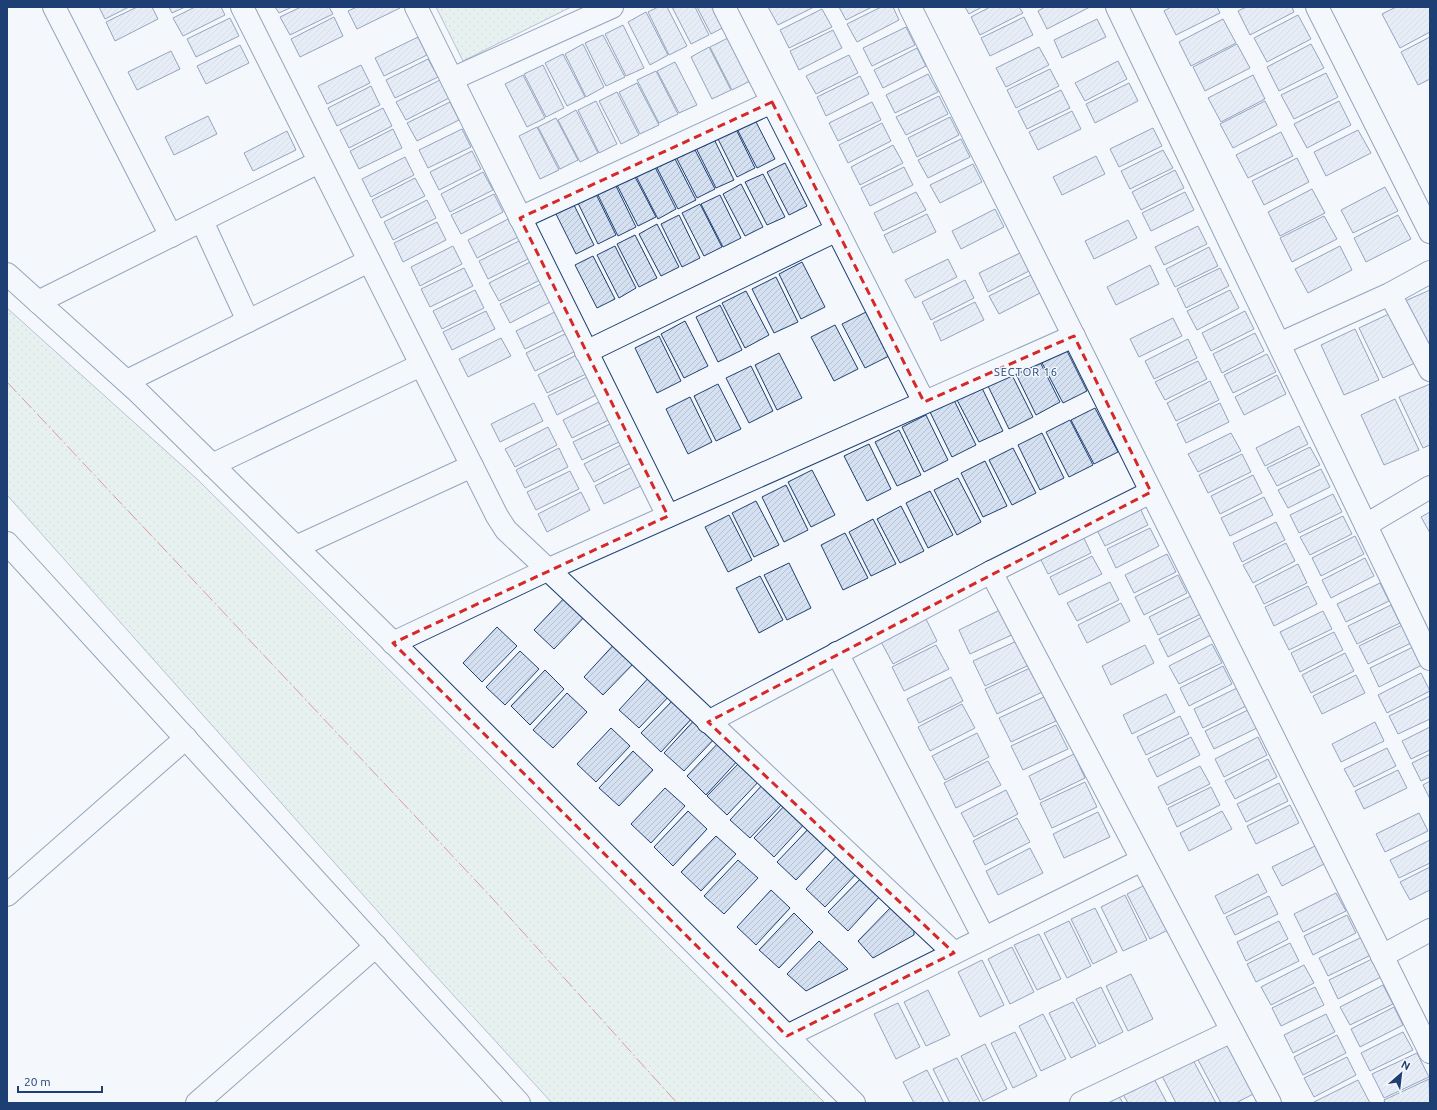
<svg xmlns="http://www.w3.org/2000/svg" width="1437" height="1110" viewBox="0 0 1437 1110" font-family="Ubuntu,sans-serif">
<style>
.grass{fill:url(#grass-dots);stroke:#687fa3}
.building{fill:url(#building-hatch);stroke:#1d3f73}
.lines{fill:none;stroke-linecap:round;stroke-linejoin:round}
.minor-casing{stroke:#1d3f73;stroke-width:24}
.minor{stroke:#f4f7fb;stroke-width:22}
.power{stroke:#c62828;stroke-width:1;stroke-dasharray:14 3 2 3;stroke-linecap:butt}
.marked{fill:none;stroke:#d62828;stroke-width:3;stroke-dasharray:8 5;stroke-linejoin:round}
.labels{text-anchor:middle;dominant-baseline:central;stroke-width:3;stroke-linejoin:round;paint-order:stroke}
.neighbourhood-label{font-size:11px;letter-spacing:1px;fill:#1d3f73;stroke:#f4f7fb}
</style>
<defs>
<pattern id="grass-dots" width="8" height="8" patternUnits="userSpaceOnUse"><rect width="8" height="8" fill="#d7e8df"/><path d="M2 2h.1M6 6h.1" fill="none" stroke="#b8c8c3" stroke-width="1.8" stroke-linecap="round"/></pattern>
<pattern id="building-hatch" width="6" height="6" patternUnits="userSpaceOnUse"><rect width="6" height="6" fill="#d5e0f0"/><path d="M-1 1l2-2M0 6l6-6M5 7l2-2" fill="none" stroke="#b6c1d1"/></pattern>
</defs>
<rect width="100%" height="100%" fill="#f4f7fb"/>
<g class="grass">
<path d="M436,7H571L463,61Z"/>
<path d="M7,308L197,479L825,1103H552L413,951L7,495Z"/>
</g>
<g class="building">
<path d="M99,7H129L105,19Z"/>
<path d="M137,7H152L158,19L115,41L106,22Z"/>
<path d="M169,7H185L172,13Z"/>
<path d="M195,7H221L225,15L183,36L173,18Z"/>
<path d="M275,7H292L279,13Z"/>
<path d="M301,7H329L333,14L290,35L280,17Z"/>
<path d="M357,7H400V8L357,29L348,11Z"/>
<path d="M658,7H667L687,46L669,55L648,12Z"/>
<path d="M672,7H695L709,35L691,44Z"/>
<path d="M697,7H719L728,25L711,34Z"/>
<path d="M768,7H814L778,25Z"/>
<path d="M839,7H872L846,20Z"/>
<path d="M881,7H893L899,20L857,42L847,24Z"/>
<path d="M965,7H982L969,14Z"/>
<path d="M990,7H1019L1023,13L980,35L971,17Z"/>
<path d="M1045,7H1090L1047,29L1038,11Z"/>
<path d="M1171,7H1217L1220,13L1176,35L1164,11Z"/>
<path d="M1246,7H1292L1294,12L1250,35L1238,11Z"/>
<path d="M1396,7H1430V32L1400,48L1382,14Z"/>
<path d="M822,9L832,27L789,48L780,30Z"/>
<path d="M646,12L668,55L650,65L628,22Z"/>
<path d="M1298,15L1311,39L1267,62L1254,38Z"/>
<path d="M334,17L343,36L300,57L291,39Z"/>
<path d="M1024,17L1033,35L990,56L981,38Z"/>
<path d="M230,18L239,36L196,57L187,39Z"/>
<path d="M1097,19L1106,37L1062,58L1054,40Z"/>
<path d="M1223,19L1236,43L1191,66L1179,42Z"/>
<path d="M623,25L644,68L626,76L605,34Z"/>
<path d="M906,27L915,45L872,66L863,48Z"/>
<path d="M833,30L842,48L799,70L790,51Z"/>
<path d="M603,35L625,77L606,86L585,43Z"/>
<path d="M418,37L427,55L384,76L375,58Z"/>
<path d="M1430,37V79L1418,85L1401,52Z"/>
<path d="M728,38L750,81L732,90L710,47Z"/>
<path d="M583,44L604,87L586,97L565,54Z"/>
<path d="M1237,44L1250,68L1205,91L1193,67Z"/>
<path d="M1311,44L1324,68L1279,91L1267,67Z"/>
<path d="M240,45L249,63L206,84L197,66Z"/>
<path d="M709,47L731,90L712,99L691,57Z"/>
<path d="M1039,47L1049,65L1006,87L996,68Z"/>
<path d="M917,48L926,66L883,88L874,70Z"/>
<path d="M171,51L180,69L137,90L128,72Z"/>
<path d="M563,54L585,97L567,106L545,63Z"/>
<path d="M849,55L858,73L816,94L806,76Z"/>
<path d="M428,59L438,77L395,98L386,80Z"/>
<path d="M1118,61L1127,79L1085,101L1075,83Z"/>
<path d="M675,62L697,105L679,113L657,71Z"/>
<path d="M361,65L370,83L327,104L318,86Z"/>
<path d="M543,65L564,108L546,117L524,74Z"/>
<path d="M1050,69L1059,86L1016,108L1007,90Z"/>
<path d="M656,71L678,114L659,123L637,80Z"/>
<path d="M1326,73L1338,97L1294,119L1281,95Z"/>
<path d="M928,74L938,92L895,113L886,95Z"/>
<path d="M523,75L545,118L527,127L505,84Z"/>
<path d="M1253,75L1265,99L1221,122L1208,98Z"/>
<path d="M860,76L869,94L826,116L817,97Z"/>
<path d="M440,80L449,98L406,120L396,102Z"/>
<path d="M637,83L659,125L640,134L619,92Z"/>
<path d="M1129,83L1138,101L1095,123L1086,104Z"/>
<path d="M371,86L380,105L337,126L328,108Z"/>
<path d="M1061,90L1070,108L1027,129L1018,111Z"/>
<path d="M617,92L639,135L621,144L599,101Z"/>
<path d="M939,96L948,114L906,135L896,117Z"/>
<path d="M596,101L617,144L599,153L578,110Z"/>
<path d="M1265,101L1277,125L1233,148L1220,124Z"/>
<path d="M1339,101L1351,125L1307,148L1294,124Z"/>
<path d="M450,102L459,120L417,141L407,123Z"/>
<path d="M872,102L881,120L838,141L829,123Z"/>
<path d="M383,108L392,126L349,148L340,130Z"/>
<path d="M576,110L598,153L580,162L558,120Z"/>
<path d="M1072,111L1081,129L1038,150L1029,132Z"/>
<path d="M208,116L217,134L174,155L165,137Z"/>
<path d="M753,116L775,159L757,168L735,125Z"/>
<path d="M950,117L959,135L917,157L908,138Z"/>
<path d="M556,118L578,160L560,169L538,127Z"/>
<path d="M882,123L891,141L848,163L839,145Z"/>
<path d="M734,125L755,168L737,177L716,135Z"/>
<path d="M537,127L559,170L540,179L519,136Z"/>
<path d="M1153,128L1162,146L1119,167L1110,149Z"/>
<path d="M393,129L402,148L359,169L350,151Z"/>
<path d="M462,129L471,147L428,168L419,150Z"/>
<path d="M1358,130L1371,153L1326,176L1314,152Z"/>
<path d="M287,131L296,150L253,171L244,153Z"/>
<path d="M1281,132L1293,156L1248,178L1236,155Z"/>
<path d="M713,137L734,180L716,188L695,146Z"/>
<path d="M961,139L970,157L928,178L918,160Z"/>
<path d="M893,145L903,163L860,185L851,167Z"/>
<path d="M693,146L715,189L697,198L675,155Z"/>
<path d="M1163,150L1173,168L1130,189L1121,171Z"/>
<path d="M472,151L481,169L439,190L430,172Z"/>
<path d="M1096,156L1105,174L1062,195L1053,177Z"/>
<path d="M405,157L414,175L371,197L362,179Z"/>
<path d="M674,157L696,200L678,209L656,166Z"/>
<path d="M1297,158L1309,182L1264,205L1252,181Z"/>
<path d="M785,163L807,206L789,215L767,172Z"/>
<path d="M973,164L982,182L940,203L930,185Z"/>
<path d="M655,167L676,209L658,219L636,176Z"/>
<path d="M904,167L913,185L870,206L861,188Z"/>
<path d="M1175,170L1184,188L1141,210L1132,192Z"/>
<path d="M483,172L493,190L450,212L441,194Z"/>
<path d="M763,174L785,217L767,225L745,182Z"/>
<path d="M634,175L656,217L638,226L616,183Z"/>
<path d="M415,178L425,196L381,218L372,200Z"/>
<path d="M615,184L636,227L618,236L597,193Z"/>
<path d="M741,184L763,227L745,236L723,194Z"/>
<path d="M1385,187L1398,211L1353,233L1341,210Z"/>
<path d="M1312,189L1325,213L1280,236L1268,212Z"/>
<path d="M595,192L616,235L598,244L577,201Z"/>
<path d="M916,192L926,210L883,231L874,213Z"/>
<path d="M1185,192L1194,210L1151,231L1142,213Z"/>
<path d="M494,194L503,212L461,234L451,215Z"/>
<path d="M720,195L741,238L723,247L701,204Z"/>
<path d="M427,200L436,218L393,240L384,222Z"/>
<path d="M573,203L594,245L576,254L555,212Z"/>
<path d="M700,204L722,247L704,256L682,213Z"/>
<path d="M995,209L1004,227L961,249L952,231Z"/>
<path d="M927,214L936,232L893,253L884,235Z"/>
<path d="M679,215L700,258L682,267L661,224Z"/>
<path d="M1398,215L1411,239L1366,262L1354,238Z"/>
<path d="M1324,216L1337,239L1292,262L1280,238Z"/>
<path d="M510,218L520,236L477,258L468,240Z"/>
<path d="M1128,220L1137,238L1094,259L1085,241Z"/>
<path d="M437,222L446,240L403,262L394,243Z"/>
<path d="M657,224L679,267L661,276L639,234Z"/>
<path d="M1198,226L1207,244L1164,265L1155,247Z"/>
<path d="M635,235L657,278L639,287L617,244Z"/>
<path d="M521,240L530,258L488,279L479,261Z"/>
<path d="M453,246L462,264L420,286L411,267Z"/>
<path d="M615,246L636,288L619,298L597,255Z"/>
<path d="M1340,246L1352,270L1308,293L1295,269Z"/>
<path d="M1209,247L1218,266L1175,287L1166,269Z"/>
<path d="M1022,252L1031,270L988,292L979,273Z"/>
<path d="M593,256L615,299L597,308L575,265Z"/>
<path d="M948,259L957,277L915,298L905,280Z"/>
<path d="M532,261L542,279L499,301L489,283Z"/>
<path d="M802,262L825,307L801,319L779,274Z"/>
<path d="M1150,265L1159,284L1116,305L1107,287Z"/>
<path d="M464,268L473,286L430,307L421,289Z"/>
<path d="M1220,268L1229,286L1186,308L1177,289Z"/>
<path d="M1033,274L1042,292L999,314L989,296Z"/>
<path d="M776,277L798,322L774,333L752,289Z"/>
<path d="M965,280L974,298L931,320L922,302Z"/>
<path d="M543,283L552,301L510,323L500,304Z"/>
<path d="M475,290L484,308L442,329L433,311Z"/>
<path d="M1230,290L1239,308L1197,330L1187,311Z"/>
<path d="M1430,290V351L1405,301Z"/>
<path d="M746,291L769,335L745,348L722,303Z"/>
<path d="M975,302L984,320L941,341L933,323Z"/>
<path d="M720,305L742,350L718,362L696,317Z"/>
<path d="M559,310L568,328L525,349L516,331Z"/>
<path d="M486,311L495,329L452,350L443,332Z"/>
<path d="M1245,311L1254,329L1211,351L1202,333Z"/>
<path d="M866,312L889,356L865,368L842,324Z"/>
<path d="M1393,312L1417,362L1383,378L1359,328Z"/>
<path d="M1173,318L1182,336L1139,357L1130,339Z"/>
<path d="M685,321L708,366L684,378L661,334Z"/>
<path d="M835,325L858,369L834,381L811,337Z"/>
<path d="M1355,329L1379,380L1344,395L1321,345Z"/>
<path d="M569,332L578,350L535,371L526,353Z"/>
<path d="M1255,333L1264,351L1222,373L1213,354Z"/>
<path d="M659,336L681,381L657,393L635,348Z"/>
<path d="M501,338L511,356L468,377L459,359Z"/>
<path d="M1188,339L1197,358L1154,379L1145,361Z"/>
<path d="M1065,347L1087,391L1063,403L1040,359Z"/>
<path d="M580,353L590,372L547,393L538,375Z"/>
<path d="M779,353L802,398L777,410L755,365Z"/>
<path d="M1267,354L1276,372L1233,393L1224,375Z"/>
<path d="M1038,358L1060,402L1036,415L1014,370Z"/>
<path d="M1198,361L1207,379L1165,400L1155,382Z"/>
<path d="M751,366L773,411L749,423L726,378Z"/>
<path d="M1011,373L1033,417L1009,429L987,384Z"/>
<path d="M591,375L600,393L557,415L548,396Z"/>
<path d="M1277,375L1286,394L1244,415L1235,397Z"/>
<path d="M1210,381L1219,400L1176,421L1167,403Z"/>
<path d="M718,384L741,429L716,441L694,396Z"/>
<path d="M1430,384V445L1423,448L1399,397Z"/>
<path d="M981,386L1003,431L979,442L956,398Z"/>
<path d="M690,397L712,442L688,454L666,409Z"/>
<path d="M605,399L615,417L572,438L563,420Z"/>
<path d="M1395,399L1419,450L1384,465L1361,415Z"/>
<path d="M954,400L976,445L952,457L930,412Z"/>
<path d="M534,403L543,421L500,442L491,424Z"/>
<path d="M1220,403L1229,422L1186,443L1177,424Z"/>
<path d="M1095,408L1118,452L1094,464L1071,420Z"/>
<path d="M926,415L948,460L924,472L902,427Z"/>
<path d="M1070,420L1093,465L1069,477L1046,432Z"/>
<path d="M616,421L625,439L582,460L573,442Z"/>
<path d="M1299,426L1308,444L1265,466L1256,448Z"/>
<path d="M548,427L557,445L515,467L505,449Z"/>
<path d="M899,430L921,475L897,486L875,442Z"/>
<path d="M1042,433L1064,478L1040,490L1018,445Z"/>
<path d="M1231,433L1241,451L1198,472L1188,454Z"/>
<path d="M627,442L636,460L594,482L584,464Z"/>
<path d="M869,444L891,489L867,501L844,456Z"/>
<path d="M1310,447L1320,465L1277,486L1267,468Z"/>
<path d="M559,448L568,467L525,488L516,470Z"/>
<path d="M1013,448L1036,493L1012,505L989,460Z"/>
<path d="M1242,454L1251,472L1208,493L1199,475Z"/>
<path d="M985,461L1007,506L983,517L961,473Z"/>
<path d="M638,464L647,483L604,504L595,486Z"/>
<path d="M1321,469L1330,487L1288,508L1278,490Z"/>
<path d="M812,470L835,515L811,527L788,482Z"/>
<path d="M570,471L579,489L536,510L527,492Z"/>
<path d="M1253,475L1262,493L1220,514L1211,496Z"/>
<path d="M958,478L981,522L957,535L934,490Z"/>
<path d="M786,485L808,530L784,542L762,497Z"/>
<path d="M930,491L953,535L928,548L906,503Z"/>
<path d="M581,492L590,510L547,532L538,514Z"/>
<path d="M1333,494L1342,512L1299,533L1290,515Z"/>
<path d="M1264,497L1273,515L1230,536L1221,518Z"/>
<path d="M756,501L779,545L754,557L732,513Z"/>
<path d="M901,506L924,551L900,563L877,519Z"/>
<path d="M1139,506L1148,525L1105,546L1096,528Z"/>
<path d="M1430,512V533L1421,517Z"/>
<path d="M729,515L752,560L728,572L705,527Z"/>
<path d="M1343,516L1352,534L1310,555L1300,537Z"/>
<path d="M873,519L896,564L871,576L849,532Z"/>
<path d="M1276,522L1285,540L1242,562L1233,543Z"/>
<path d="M1150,528L1159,546L1116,568L1107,549Z"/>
<path d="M845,533L868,578L843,590L821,545Z"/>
<path d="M1082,534L1091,553L1048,574L1039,556Z"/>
<path d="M1355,536L1364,554L1321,576L1312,558Z"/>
<path d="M1286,543L1295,561L1253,583L1243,565Z"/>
<path d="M1167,554L1176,572L1134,593L1125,575Z"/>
<path d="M1092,556L1102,574L1059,595L1050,577Z"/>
<path d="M1365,558L1374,576L1331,598L1322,580Z"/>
<path d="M789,563L811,608L787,620L764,575Z"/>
<path d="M1298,564L1307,583L1264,604L1255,586Z"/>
<path d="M1178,575L1187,593L1144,615L1135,597Z"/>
<path d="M760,576L783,620L759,633L736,588Z"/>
<path d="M1110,582L1119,600L1077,621L1067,603Z"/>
<path d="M1380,583L1389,601L1346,622L1337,604Z"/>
<path d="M1308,586L1317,604L1274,626L1265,607Z"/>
<path d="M568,594L588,613L554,649L534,630Z"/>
<path d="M1191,596L1201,614L1158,635L1149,617Z"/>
<path d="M1121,603L1130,621L1087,643L1078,625Z"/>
<path d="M1391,605L1400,623L1357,644L1348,626Z"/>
<path d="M1004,608L1016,633L970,654L959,630Z"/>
<path d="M1323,611L1332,629L1289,650L1280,632Z"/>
<path d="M925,617L937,641L893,664L880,640Z"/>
<path d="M1202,617L1211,635L1168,657L1159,639Z"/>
<path d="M1402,625L1411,643L1368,664L1359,646Z"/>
<path d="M497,627L517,646L482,682L463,663Z"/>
<path d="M1334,632L1343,650L1300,672L1291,653Z"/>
<path d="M618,640L638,659L603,695L584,677Z"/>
<path d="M1019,640L1031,664L985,686L973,661Z"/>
<path d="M1212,644L1222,663L1179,684L1169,666Z"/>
<path d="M936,645L949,669L904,691L892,667Z"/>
<path d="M1145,645L1154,663L1111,685L1102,666Z"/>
<path d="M1413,647L1422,665L1379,687L1370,668Z"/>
<path d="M520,651L539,669L505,705L486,687Z"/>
<path d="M1345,653L1354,671L1311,693L1302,675Z"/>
<path d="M1223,666L1232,684L1189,706L1180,688Z"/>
<path d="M1030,668L1042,692L997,714L985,689Z"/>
<path d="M545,670L564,689L530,725L511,706Z"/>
<path d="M653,673L673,692L639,728L619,710Z"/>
<path d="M1421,673L1430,691L1387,713L1378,695Z"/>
<path d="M1356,675L1365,693L1322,714L1313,696Z"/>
<path d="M951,677L963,701L919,723L907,699Z"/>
<path d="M1237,688L1246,706L1203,728L1194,709Z"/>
<path d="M567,693L587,712L553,748L533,730Z"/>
<path d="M1166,694L1175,712L1132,734L1123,715Z"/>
<path d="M1430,696V719L1398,734L1389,716Z"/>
<path d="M676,697L695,715L661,752L641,733Z"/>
<path d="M1044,697L1056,721L1011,742L999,718Z"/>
<path d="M962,704L975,728L930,751L918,727Z"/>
<path d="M1248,710L1257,728L1214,749L1205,731Z"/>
<path d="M698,716L718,735L684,771L664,753Z"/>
<path d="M1180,716L1189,734L1146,755L1137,737Z"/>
<path d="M1375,722L1384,741L1341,762L1332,744Z"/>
<path d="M1056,725L1068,749L1023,770L1011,746Z"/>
<path d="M1430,727V750L1411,759L1402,741Z"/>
<path d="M611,728L630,746L596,782L577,764Z"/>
<path d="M977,733L989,757L945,780L932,756Z"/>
<path d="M1191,737L1200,755L1157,777L1148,759Z"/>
<path d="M1258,737L1267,755L1224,777L1215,759Z"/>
<path d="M721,740L740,758L706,795L687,776Z"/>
<path d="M1387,748L1396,766L1354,787L1344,769Z"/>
<path d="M633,751L653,770L619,806L599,788Z"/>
<path d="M1074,754L1085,778L1040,800L1029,776Z"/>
<path d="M1430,754V777L1421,781L1412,763Z"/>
<path d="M1268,759L1277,777L1235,799L1225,781Z"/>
<path d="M742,760L762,778L727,815L707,796Z"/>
<path d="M988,761L1001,785L956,808L944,783Z"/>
<path d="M1200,766L1210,784L1167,805L1158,787Z"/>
<path d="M1398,770L1407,788L1364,809L1355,791Z"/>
<path d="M1430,781V799L1423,785Z"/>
<path d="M1085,782L1097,807L1052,828L1040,803Z"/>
<path d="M764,783L784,802L750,838L730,820Z"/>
<path d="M1279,783L1288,801L1246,822L1237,804Z"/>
<path d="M1211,787L1220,805L1177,827L1168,808Z"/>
<path d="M665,788L685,806L651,843L631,824Z"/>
<path d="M1006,790L1018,814L974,837L961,813Z"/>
<path d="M788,802L808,820L774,857L754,838Z"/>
<path d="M1290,805L1299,823L1256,844L1247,826Z"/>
<path d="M688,811L707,829L673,866L654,847Z"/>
<path d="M1222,811L1232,829L1189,851L1180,833Z"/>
<path d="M1098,812L1110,837L1064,858L1053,834Z"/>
<path d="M1419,813L1428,831L1385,852L1376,834Z"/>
<path d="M1017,818L1030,842L985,865L973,841Z"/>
<path d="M811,826L830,844L796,880L777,862Z"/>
<path d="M716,836L736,854L701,891L681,872Z"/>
<path d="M1430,840V863L1399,878L1390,860Z"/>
<path d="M1315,846L1324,864L1282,886L1272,867Z"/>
<path d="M1030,848L1043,873L998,895L986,871Z"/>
<path d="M840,852L859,871L825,907L806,889Z"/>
<path d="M738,860L758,878L724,914L704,896Z"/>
<path d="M1430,867V890L1410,900L1400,882Z"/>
<path d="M1258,874L1267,892L1224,914L1215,896Z"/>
<path d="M863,876L882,894L848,931L828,912Z"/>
<path d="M1151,882L1174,927L1150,939L1127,894Z"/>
<path d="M771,890L790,908L756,945L737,927Z"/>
<path d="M1336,893L1346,911L1303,932L1294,914Z"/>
<path d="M1125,895L1147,940L1123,951L1101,907Z"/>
<path d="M1269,896L1278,914L1235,935L1226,917Z"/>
<path d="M893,905L914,922V935L873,958L858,941Z"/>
<path d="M1095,908L1117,952L1093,964L1071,919Z"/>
<path d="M794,913L813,932L779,968L759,950Z"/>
<path d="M1347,915L1356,933L1313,955L1304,936Z"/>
<path d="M1069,921L1091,966L1067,978L1044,933Z"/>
<path d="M1279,921L1288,939L1246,961L1237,942Z"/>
<path d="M1039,934L1061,979L1037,990L1014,945Z"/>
<path d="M1362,937L1371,955L1328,976L1319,958Z"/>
<path d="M819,941L848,969L806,991L787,974Z"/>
<path d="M1290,943L1299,961L1256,982L1247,964Z"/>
<path d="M1012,947L1034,992L1010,1004L988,959Z"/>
<path d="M1372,959L1381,977L1338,999L1329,980Z"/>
<path d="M982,960L1004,1005L980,1017L958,972Z"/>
<path d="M1304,965L1314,983L1271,1005L1261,987Z"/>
<path d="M1131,974L1153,1019L1128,1031L1106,986Z"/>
<path d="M1383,985L1393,1004L1350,1025L1340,1007Z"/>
<path d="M1101,987L1123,1032L1099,1044L1076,999Z"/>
<path d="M1315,987L1324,1005L1281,1026L1272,1008Z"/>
<path d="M928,990L950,1035L926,1046L904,1002Z"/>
<path d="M1073,1002L1096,1046L1071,1058L1049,1013Z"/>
<path d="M898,1003L920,1047L896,1059L874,1014Z"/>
<path d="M1394,1007L1403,1025L1360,1047L1351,1029Z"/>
<path d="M1043,1014L1066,1059L1041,1071L1019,1026Z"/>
<path d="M1326,1014L1335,1032L1293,1053L1284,1035Z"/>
<path d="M1015,1032L1037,1076L1013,1088L991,1043Z"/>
<path d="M1403,1032L1413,1050L1370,1071L1361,1053Z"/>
<path d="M1337,1035L1346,1053L1303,1075L1294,1057Z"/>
<path d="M1226,1040L1255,1093L1236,1103H1221L1196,1056Z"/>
<path d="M985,1044L1007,1089L983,1101L961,1056Z"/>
<path d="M1417,1053L1429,1077L1384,1098L1372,1074Z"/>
<path d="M1347,1057L1356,1075L1314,1097L1304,1078Z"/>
<path d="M957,1058L980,1102L978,1103H950L933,1069Z"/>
<path d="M1193,1060L1216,1103H1176L1162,1076Z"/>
<path d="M927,1070L944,1103H914L903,1082Z"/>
<path d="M1152,1075L1167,1103H1128L1121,1091Z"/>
<path d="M1429,1079L1430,1103H1385L1384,1100Z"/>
<path d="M1358,1080L1370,1103H1314V1102Z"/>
<path d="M1118,1095L1123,1103H1103Z"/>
</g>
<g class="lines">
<defs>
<g id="minor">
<path d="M54,7L171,236"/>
<path d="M242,7L497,516L506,530L954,953"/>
<path d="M416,7L668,516"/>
<path d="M724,7L924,402"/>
<path d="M910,7L1430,1052"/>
<path d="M1117,7L1430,659"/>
<path d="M1317,7L1430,232"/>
<path d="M452,79L612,7"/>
<path d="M520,218L772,102"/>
<path d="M202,221L248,321"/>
<path d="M7,274L136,390L421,670L854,1103"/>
<path d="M1390,294L1430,370"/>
<path d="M38,302L319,162"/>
<path d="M1279,344L1390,294L1430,272"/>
<path d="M586,352L837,230"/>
<path d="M127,381L369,261"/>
<path d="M212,465L421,365"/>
<path d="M1366,525L1430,487"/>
<path d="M7,543L519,1103"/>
<path d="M296,547L472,466"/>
<path d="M991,572L1270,1103"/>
<path d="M393,643L547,570L1074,336"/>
<path d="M837,653L984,938"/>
<path d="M708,722L991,572L1151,492"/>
<path d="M7,895L186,738"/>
<path d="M1382,956L1430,930"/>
<path d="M787,1036L1142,860"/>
<path d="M197,1103L376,946"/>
<path d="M1081,1103L1232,1031"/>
</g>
</defs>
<use href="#minor" class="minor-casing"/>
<use href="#minor" class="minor"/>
<path class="power" d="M7,382L493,899L677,1103"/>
</g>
<path d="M0 0H1437V1110H0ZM772,102L924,402L1074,336L1151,492L708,722L954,953L787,1036L393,643L668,516L520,218Z" fill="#f4f7fb" fill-opacity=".55" fill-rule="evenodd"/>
<path class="marked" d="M772,102L924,402L1074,336L1151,492L708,722L954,953L787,1036L393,643L668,516L520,218Z"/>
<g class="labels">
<g class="neighbourhood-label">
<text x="1026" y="372">SECTOR 16</text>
</g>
</g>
<rect width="1437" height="1110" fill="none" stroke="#1d3f73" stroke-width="16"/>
<g transform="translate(1401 1074) rotate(28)" stroke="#f4f7fb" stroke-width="3" paint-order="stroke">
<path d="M0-3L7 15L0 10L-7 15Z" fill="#1d3f73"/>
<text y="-6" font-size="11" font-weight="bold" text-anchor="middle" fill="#1d3f73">N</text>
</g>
<path d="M18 1086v6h84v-6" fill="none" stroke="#1d3f73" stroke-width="2"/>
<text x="24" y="1086" font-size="12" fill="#1d3f73" stroke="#f4f7fb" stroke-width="3" paint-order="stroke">20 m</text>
</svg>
